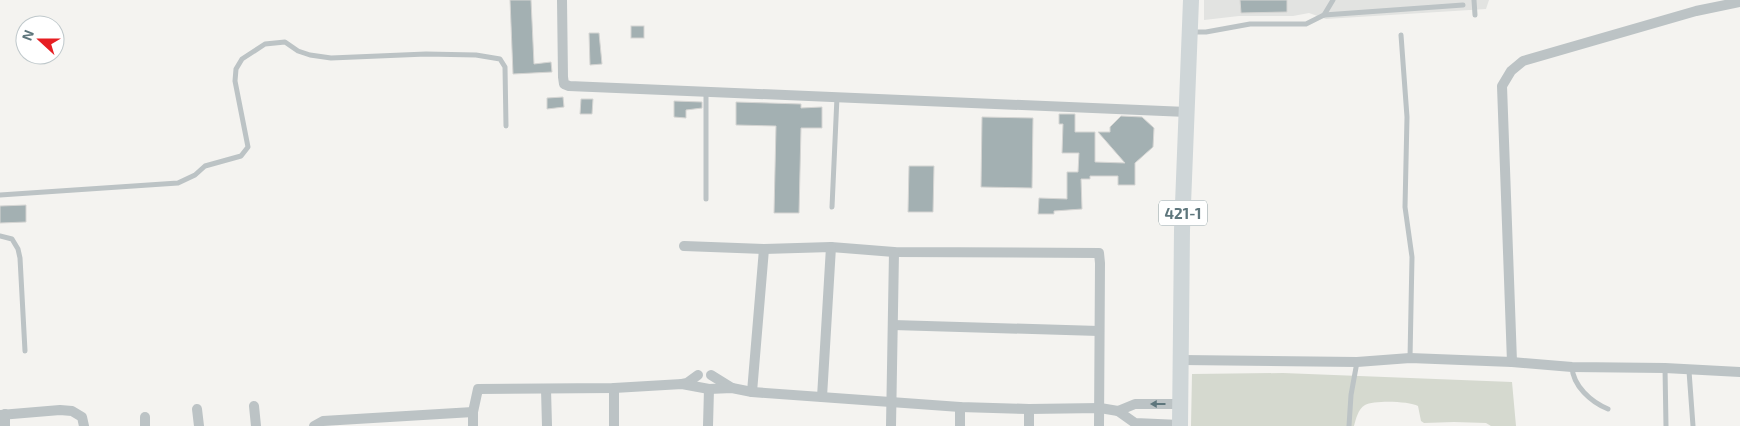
<svg xmlns="http://www.w3.org/2000/svg" width="1740" height="426" viewBox="0 0 1740 426" font-family="'Exo 2',sans-serif">
<style>
.built{fill:#e2e3e1}
.green{fill:#d5d9cf}
.building{fill:#a3b0b2;stroke:#d5d5d3}
.lines{fill:none;stroke-linecap:round;stroke-linejoin:round}
.service{stroke:#bcc3c5;stroke-width:5}
.minor{stroke:#bcc3c5;stroke-width:10}
.primary{stroke:#cfd6d8;stroke-width:16}
.oneway{fill:#5e767c}
.labels{text-anchor:middle;dominant-baseline:central;stroke-width:5;stroke-linejoin:round;paint-order:stroke}
.shield{fill:#fff;stroke:#8e9fa3;stroke-width:1}
.shield-label{font-size:15px;font-weight:bold;fill:#5e767c}
</style>
<rect width="100%" height="100%" fill="#f4f3f0"/>
<path class="built" d="M1204,0H1489L1486,9L1326,19L1309,13L1293,16H1239L1204,20Z"/>
<path class="green" d="M1283,373L1512,382L1516,426H1491L1486,423L1454,422L1424,423L1421,421L1418,406C1409,401 1374,400 1365,405C1358,409 1356,419 1354,426H1191L1192,374Z"/>
<g class="building">
<path d="M510,0H531L534,64L551,62L552,72L513,74Z"/>
<path d="M1240,0H1287V12L1241,13Z"/>
<rect x="631" y="26" width="13" height="12"/>
<path d="M589,33H599L602,64L590,65Z"/>
<path d="M563,97L564,107L547,109V98Z"/>
<path d="M581,99H593L592,114H580Z"/>
<path d="M674,101L702,102V108L686,110V118L674,117Z"/>
<path d="M736,102L801,104V108L822,107V128H801L799,213H774L776,126L736,125Z"/>
<path d="M1059,114H1075V132H1095V162L1125,163L1098,132H1110V127L1121,116L1142,117L1154,128L1153,147L1135,163V185H1118V176H1090V179H1081L1082,209L1054,211V214H1038L1039,198L1067,199V172H1078L1079,153H1062L1063,124H1059Z"/>
<path d="M982,117L1033,118L1032,188L981,187Z"/>
<path d="M909,166H934L933,212H908Z"/>
<path d="M26,205V222L0,223V206Z"/>
</g>
<g class="lines">
<g class="service">
<path d="M1474,0L1475,15"/>
<path d="M1324,15L1463,5"/>
<path d="M1193,32H1206L1250,24H1306L1324,15L1333,0"/>
<path d="M1401,35L1407,117L1405,207L1412,257L1410,358"/>
<path d="M0,195L178,183L195,175L205,166L241,156L248,147L235,81L236,69L242,59L265,44L285,42L298,51L310,55L331,58L426,54L476,55L500,59L505,67L506,126"/>
<path d="M706,199V92"/>
<path d="M832,207L837,97"/>
<path d="M0,236L12,239L18,249L20,258L25,351"/>
<path d="M1572,367C1573,386 1591,402 1608,409"/>
<path d="M1665,368L1666,426"/>
<path d="M1689,371L1693,426"/>
<path d="M1349,426L1351,395L1357,362"/>
</g>
<g class="minor">
<path d="M562,0L563,77L564,84L569,86L1187,112"/>
<path d="M684,246L764,249L831,247L894,252L1099,253L1100,263L1099,426"/>
<path d="M893,325L1099,331"/>
<path d="M1182,360L1357,362L1410,358L1512,362L1572,367L1665,368L1740,372"/>
<path d="M1512,362L1502,86L1511,71L1523,61L1696,11L1740,2"/>
<path d="M711,375L732,388"/>
<path d="M682,384L687,383L698,375"/>
<path d="M614,388V426"/>
<path d="M546,389L547,426"/>
<path d="M752,392L764,249"/>
<path d="M822,397L831,247"/>
<path d="M254,406L256,426"/>
<path d="M960,407V426"/>
<path d="M197,409L199,426"/>
<path d="M1029,409V426"/>
<path d="M1118,411L1135,423L1180,425"/>
<path d="M5,414V426"/>
<path d="M0,415L60,410L72,411L82,417L84,426"/>
<path d="M145,417V426"/>
<path d="M314,426L323,421L473,412"/>
<path d="M473,426V412L478,389L614,388L682,384L709,389L732,388L752,392L960,407L1029,409L1100,408L1118,411L1135,404H1181"/>
<path d="M708,426L709,389"/>
<path d="M891,426L894,252"/>
</g>
<path class="primary" d="M1180,426L1182,230L1191,0"/>
</g>
<defs><path id="oneway-solid" d="M-6-.8H1V-3.2L6.5 0L1 3.2V.8H-6Z" transform="scale(1.25)"/></defs>
<use class="oneway" href="#oneway-solid" transform="translate(1158 404) rotate(-180)"/>
<g class="labels">
<rect class="shield" x="1159" y="200.5" width="48" height="25" rx="4"/>
<g class="shield-label">
<text x="1183" y="213">421-1</text>
</g>
</g>
<g transform="translate(40 40) rotate(291)"><circle r="24" fill="#ffffff" stroke="#bfc8cb"/>
<path d="M0-4L9 19L0 12L-9 19Z" fill="#e61e22"/>
<text y="-8" font-size="14" font-weight="bold" text-anchor="middle" fill="#5e767c">N</text>
</g>
</svg>
